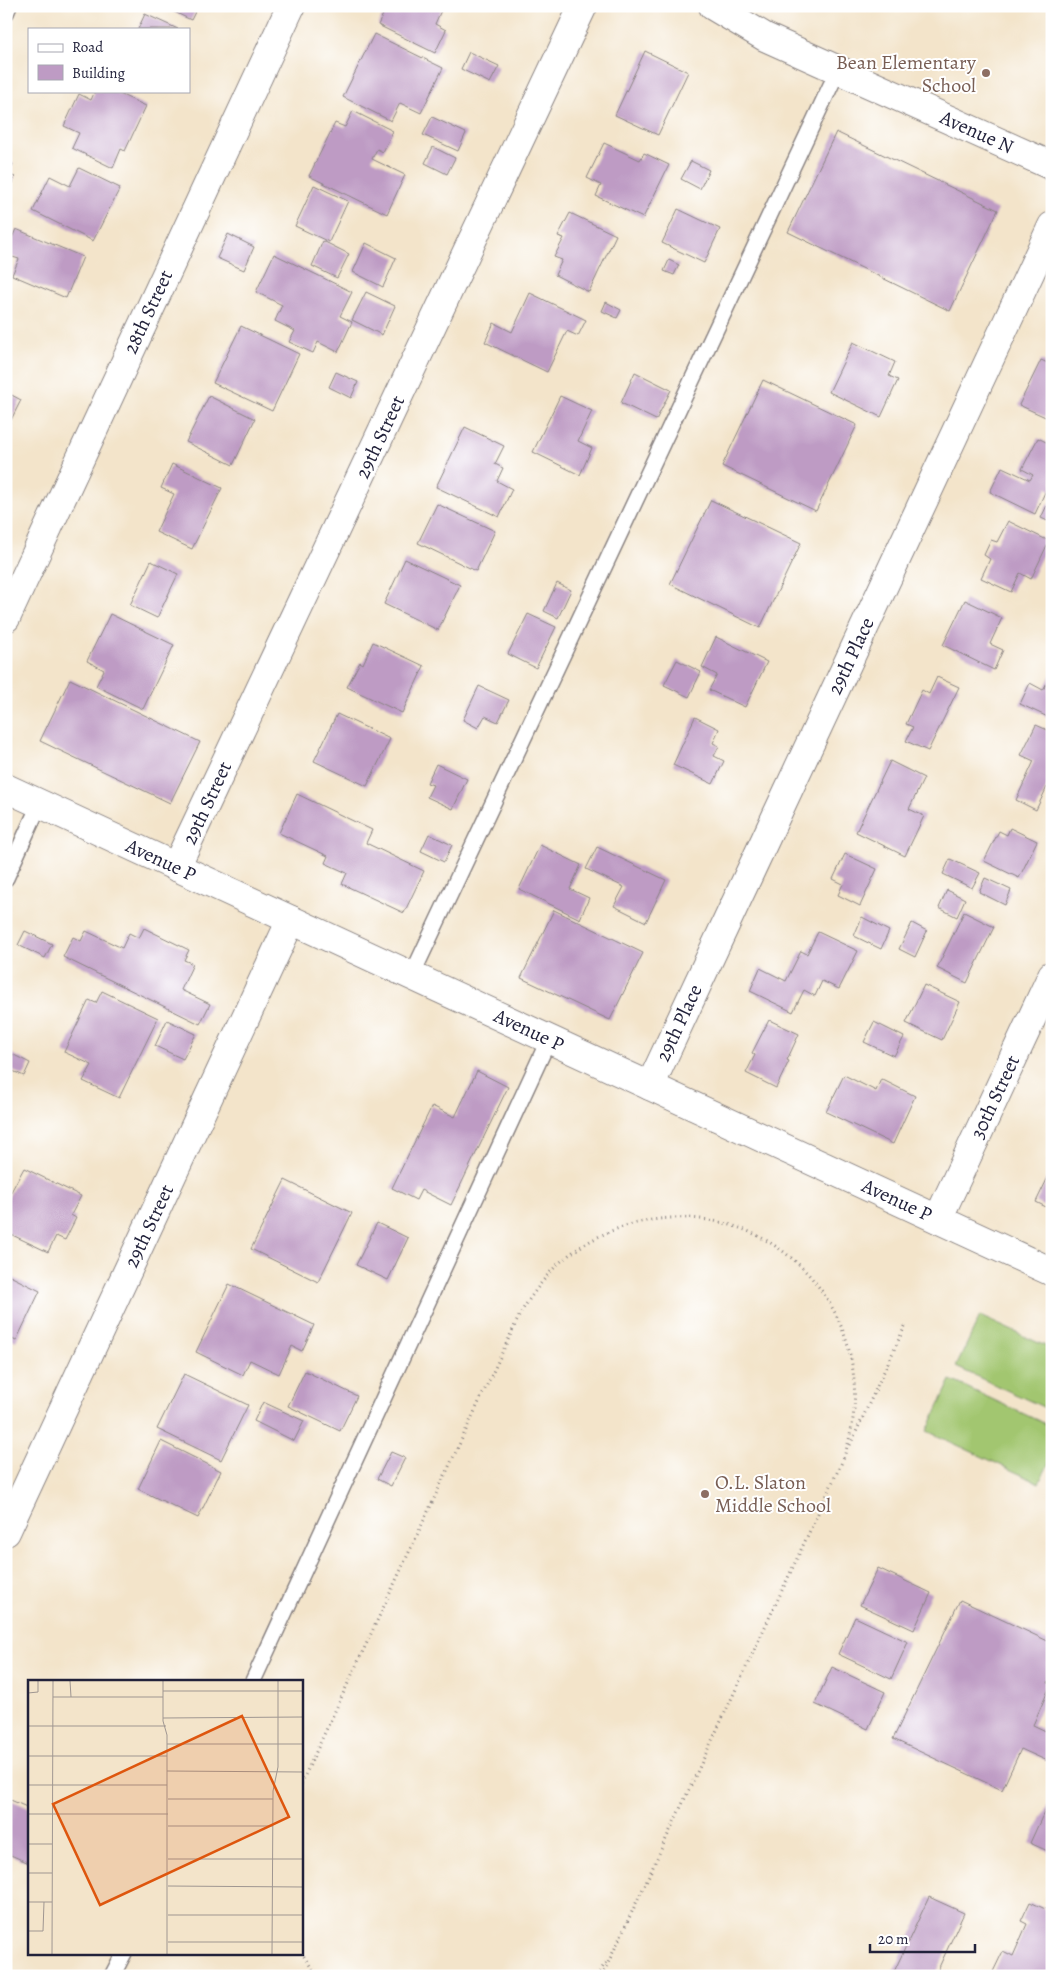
<svg xmlns="http://www.w3.org/2000/svg" width="1058" height="1982" viewBox="0 0 1058 1982" font-family="Alegreya,serif">
<style>
.garden{fill:#a2c670;stroke:#627456}
.building{fill:#be9bc4}
.lines{fill:none;stroke-linecap:round;stroke-linejoin:round}
.lane-casing{stroke:#8a8382;stroke-width:18}
.street-casing{stroke:#8a8382;stroke-width:30}
.path{stroke:#8a8382;stroke-width:3;stroke-dasharray:1 4;stroke-linecap:butt}
.lane{stroke:#fff;stroke-width:15}
.street{stroke:#fff;stroke-width:28}
.education-dot{fill:#8d6e63;stroke:#fff;stroke-width:2}
.labels{text-anchor:middle;dominant-baseline:central;stroke-width:4;stroke-linejoin:round;paint-order:stroke}
.education-label{font-size:20px;fill:#785e54;stroke:#fff;text-anchor:end}
.street-label{font-size:20px;fill:#22223b;stroke:#fff}
.inset-road{fill:none;stroke:#9f9691;stroke-width:1}
.view{fill:#de560e;fill-opacity:0.15;stroke:#de560e;stroke-width:2.5}
.inset-edge{fill:none;stroke:#22223b;stroke-width:2.5}
</style>
<rect width="100%" height="100%" fill="#fff"/>
<filter id="ink" filterUnits="userSpaceOnUse"><feTurbulence type="fractalNoise" baseFrequency=".02" numOctaves="2"/><feDisplacementMap in="SourceGraphic" scale="10" xChannelSelector="R" yChannelSelector="G"/><feConvolveMatrix kernelMatrix="1 2 1 2 8 2 1 2 1" color-interpolation-filters="sRGB"/></filter>
<filter id="wash" filterUnits="userSpaceOnUse"><feTurbulence type="fractalNoise" baseFrequency=".0096" numOctaves="4" result="noise"/><feDisplacementMap in="SourceGraphic" scale="20" xChannelSelector="R" yChannelSelector="G"/><feGaussianBlur stdDeviation="1.12" result="paint"/><feColorMatrix in="noise" values="0 0 0 0 0 0 0 0 0 0 0 0 0 0 0 0 0 1.4 0 .05"/><feComposite in="paint" operator="in"/></filter>
<g filter="url(#wash)">
<rect width="100%" height="100%" fill="#f3e4ca"/>
<g class="garden">
<path d="M980,1316L1052,1349V1411L956,1367Z"/>
<path d="M951,1380L1052,1427V1457L1039,1483L927,1431Z"/>
</g>
<g id="blocks">
<g class="building">
<path d="M162,6H198L191,20Z"/>
<path d="M387,6H443L435,24L446,30L435,53L378,25Z"/>
<path d="M145,14L178,29H138Z"/>
<path d="M374,34L443,68L421,113L400,103L391,121L343,97Z"/>
<path d="M645,51L688,72L658,135L615,115Z"/>
<path d="M469,52L499,66L490,83L461,69Z"/>
<path d="M95,91H113L146,106L125,151L121,149L113,168L72,148L79,133L64,126L79,94L91,100Z"/>
<path d="M353,111L393,131L383,152L377,149L372,159L405,175L387,214L309,176L335,123L345,127Z"/>
<path d="M432,117L466,133L458,151L423,135Z"/>
<path d="M836,132L998,210L950,311L788,232Z"/>
<path d="M604,143L640,160L644,153L669,165L643,218L596,196L601,185L587,178Z"/>
<path d="M433,147L455,158L447,174L425,163Z"/>
<path d="M6,160L13,164L8,174L15,177L6,195Z"/>
<path d="M691,161L709,170L700,189L681,179Z"/>
<path d="M79,168L120,188L93,241L33,211L50,176L70,186Z"/>
<path d="M314,185L348,201L329,242L295,226Z"/>
<path d="M678,209L720,229L704,263L662,243Z"/>
<path d="M570,213L616,235L589,292L555,275L562,260L554,257L564,238L558,236Z"/>
<path d="M16,229L83,257L66,298L12,275L19,259L6,255V251Z"/>
<path d="M228,234L254,247L244,270L217,258Z"/>
<path d="M323,241L349,254L337,278L312,266Z"/>
<path d="M366,243L396,258L383,287L353,272Z"/>
<path d="M274,254L352,292L340,316L352,322L338,352L318,342L313,353L289,342L295,331L275,321L282,305L256,292Z"/>
<path d="M669,260L679,265L674,275L664,271Z"/>
<path d="M366,292L395,306L382,335L352,320Z"/>
<path d="M530,293L586,320L578,336L567,331L547,372L485,342L494,323L512,332Z"/>
<path d="M606,302L621,310L617,318L602,311Z"/>
<path d="M241,326L299,354L272,411L213,383Z"/>
<path d="M853,342L895,362L889,376L898,380L881,417L829,392Z"/>
<path d="M1041,360L1052,365V420L1019,405Z"/>
<path d="M336,372L358,382L351,398L329,387Z"/>
<path d="M635,372L671,390L656,420L621,403Z"/>
<path d="M763,380L857,425L816,511L722,466Z"/>
<path d="M6,392L21,400L6,430Z"/>
<path d="M209,396L255,419L233,465L186,442Z"/>
<path d="M560,396L592,411L578,441L592,448L580,475L533,452Z"/>
<path d="M465,427L504,446L495,464L503,468L497,481L512,489L499,517L436,487Z"/>
<path d="M1038,438L1052,445V491L1047,488L1035,514L990,492L1002,467L1030,480L1033,475L1022,469Z"/>
<path d="M172,464L222,488L192,549L156,532L174,494L161,488Z"/>
<path d="M711,500L801,543L760,628L670,584Z"/>
<path d="M1048,503L1052,505V523L1041,518Z"/>
<path d="M437,504L495,531L476,571L418,543Z"/>
<path d="M1008,521L1049,541L1031,579L1020,573L1011,592L981,578L990,559L984,555L991,540L997,542Z"/>
<path d="M405,559L460,585L438,630L384,604Z"/>
<path d="M151,561L178,574L157,618L130,605Z"/>
<path d="M557,583L571,590L558,618L544,611Z"/>
<path d="M965,600L1002,618L990,644L1003,650L994,670L943,645Z"/>
<path d="M110,614L174,645L143,709L96,686L104,670L87,661Z"/>
<path d="M528,614L556,627L536,668L508,654Z"/>
<path d="M716,637L767,662L745,707L709,690L717,675L702,667Z"/>
<path d="M373,642L424,666L402,713L347,687L360,662L363,664Z"/>
<path d="M677,660L701,672L689,697L664,685Z"/>
<path d="M1052,673V719L1020,704L1030,683L1043,690Z"/>
<path d="M937,677L959,687L928,751L906,741L913,727L906,724L922,690L929,694Z"/>
<path d="M70,679L200,742L170,803L40,741Z"/>
<path d="M479,686L509,700L498,722L485,716L478,728L463,720Z"/>
<path d="M337,714L390,739L367,786L314,761Z"/>
<path d="M695,717L719,729L713,743L719,746L714,756L724,761L713,784L673,765Z"/>
<path d="M1036,725L1052,732V789L1047,787L1036,810L1016,800L1034,761L1021,755Z"/>
<path d="M890,761L924,778L909,809L924,816L905,856L856,832Z"/>
<path d="M436,764L467,779L453,809L427,797L433,785L427,783Z"/>
<path d="M297,794L372,830L366,843L424,871L404,913L342,884L347,873L325,863L328,856L279,833Z"/>
<path d="M1010,828L1037,841L1019,878L984,861L999,831L1007,835Z"/>
<path d="M429,834L452,845L444,862L421,851Z"/>
<path d="M540,845L581,865L570,889L589,898L580,919L519,889Z"/>
<path d="M597,847L666,880L646,922L614,906L624,887L586,869Z"/>
<path d="M845,854L877,869L860,906L838,895L843,884L833,879Z"/>
<path d="M950,859L980,873L972,888L943,874Z"/>
<path d="M985,878L1011,890L1005,905L979,892Z"/>
<path d="M947,890L965,899L957,917L939,908Z"/>
<path d="M554,910L643,953L610,1020L521,978Z"/>
<path d="M964,912L994,927L967,983L937,968Z"/>
<path d="M862,917L889,931L881,949L854,936Z"/>
<path d="M912,923L927,931L915,957L899,949Z"/>
<path d="M144,928L189,950L184,960L193,964L181,990L210,1004L200,1024L63,957L73,937L81,941L86,931L122,948L129,933L139,938Z"/>
<path d="M25,931L52,944L45,958L18,945Z"/>
<path d="M818,932L858,951L839,989L822,981L815,996L804,990L793,1012L750,991L760,968L786,981L801,951L807,954Z"/>
<path d="M924,985L960,1002L942,1040L906,1023Z"/>
<path d="M102,991L158,1018L119,1098L83,1081L92,1065L64,1052L89,1000L96,1003Z"/>
<path d="M167,1020L196,1034L183,1059L155,1046Z"/>
<path d="M769,1020L799,1034L787,1060L789,1061L776,1088L746,1073L755,1055L752,1053Z"/>
<path d="M874,1022L904,1037L894,1056L864,1042Z"/>
<path d="M6,1051L30,1063L24,1076L6,1068Z"/>
<path d="M477,1071L508,1087L451,1205L421,1190L416,1200L392,1188L432,1106L455,1117Z"/>
<path d="M844,1075L876,1091L881,1079L915,1096L893,1144L826,1112Z"/>
<path d="M24,1168L81,1196L71,1215L76,1218L65,1240L56,1236L48,1252L6,1232V1201Z"/>
<path d="M1052,1169V1210L1036,1202Z"/>
<path d="M285,1180L352,1213L318,1282L251,1249Z"/>
<path d="M377,1223L408,1238L388,1280L356,1265Z"/>
<path d="M6,1274L40,1291L16,1341L6,1336Z"/>
<path d="M229,1284L314,1325L302,1351L292,1346L279,1374L250,1360L243,1375L196,1352Z"/>
<path d="M305,1371L357,1396L340,1431L288,1406Z"/>
<path d="M184,1374L248,1405L221,1460L157,1429Z"/>
<path d="M263,1402L304,1421L294,1441L254,1421Z"/>
<path d="M161,1441L221,1471L198,1518L138,1489Z"/>
<path d="M391,1452L405,1458L391,1486L377,1479Z"/>
<path d="M878,1568L931,1593L914,1630L860,1605Z"/>
<path d="M960,1600L1052,1643V1674L1048,1683L1051,1684L1033,1725L1052,1734V1763L1021,1749L1002,1790L893,1739Z"/>
<path d="M855,1617L908,1642L891,1679L838,1654Z"/>
<path d="M832,1667L885,1692L868,1729L815,1704Z"/>
<path d="M1052,1795V1853L1030,1843Z"/>
<path d="M6,1798L29,1808V1863L6,1853Z"/>
<path d="M929,1897L964,1913L935,1976H892Z"/>
<path d="M1030,1902L1052,1912V1976H991L1003,1951L1013,1956L1027,1924L1021,1921Z"/>
</g>
</g>
</g>
<g filter="url(#ink)">
<use href="#blocks" fill-opacity="0" stroke="#8a8382" stroke-width="1"/>
<g class="lines">
<defs>
<g id="lane">
<path d="M6,13L9,6"/>
<path d="M6,878L40,803"/>
<path d="M412,975L838,70"/>
<path d="M253,1681L549,1039"/>
<path d="M112,1976L124,1953"/>
</g>
<g id="street">
<path d="M713,6L765,37L1052,166"/>
<path d="M6,618L291,6"/>
<path d="M6,788L1052,1272"/>
<path d="M176,867L583,6"/>
<path d="M650,1086L1052,226"/>
<path d="M938,1219L1052,975"/>
<path d="M6,1532L291,920"/>
</g>
</defs>
<use href="#lane" class="lane-casing"/>
<use href="#street" class="street-casing"/>
<g class="path">
<path d="M850,1445L906,1324"/>
<path d="M301,1784L521,1312C532,1295 543,1279 557,1265C583,1241 617,1225 652,1220C790,1199 891,1333 842,1462"/>
<path d="M301,1952L317,1976"/>
<path d="M597,1976L606,1962"/>
<path d="M602,1976L842,1462"/>
</g>
<use href="#lane" class="lane"/>
<use href="#street" class="street"/>
</g>
</g>
<g class="education-dot">
<circle cx="986" cy="73" r="5"/>
<circle cx="705" cy="1494" r="5"/>
</g>
<g class="labels">
<g class="education-label">
<text x="976" y="62">Bean Elementary<tspan x="976" dy="23">School</tspan></text>
<text x="715" y="1482" text-anchor="start">O.L. Slaton<tspan x="715" dy="23">Middle School</tspan></text>
</g>
<g class="street-label">
<text transform="translate(977 132) rotate(24)">Avenue N</text>
<text transform="translate(148 312) rotate(-65)">28th Street</text>
<text transform="translate(380 437) rotate(-65)">29th Street</text>
<text transform="translate(851 656) rotate(-65)">29th Place</text>
<text transform="translate(207 803) rotate(-65)">29th Street</text>
<text transform="translate(161 860) rotate(25)">Avenue P</text>
<text transform="translate(679 1023) rotate(-65)">29th Place</text>
<text transform="translate(529 1030) rotate(25)">Avenue P</text>
<text transform="translate(995 1097) rotate(-65)">30th Street</text>
<text transform="translate(897 1200) rotate(25)">Avenue P</text>
<text transform="translate(149 1226) rotate(-65)">29th Street</text>
</g>
</g>
<g transform="translate(28 1680)">
<rect width="275" height="275" fill="#f3e4ca"/>
<path class="inset-road" d="M42,1L43,17M135,1V41L139,55V274M135,11H275M0,13L10,12V1M25,17H135M135,38L275,37M0,46H138M139,64H275M0,76H139M139,91L275,92M0,105H139M140,119H245M0,134H140M140,146H245M0,164H24M140,179H275M0,193H24M140,206L275,207M0,222H24M140,235H275M0,251H15L16,222M140,262H275M24,274L25,1M244,274L245,111L250,87V1"/>
<path class="view" d="M214,36L261,137L72,225L25,124Z"/>
<rect width="275" height="275" class="inset-edge"/>
</g>
<rect width="1058" height="1982" fill="none" stroke="#fff" stroke-width="25"/>
<rect x="28" y="28" width="162" height="65" fill="#ffffff" stroke="#a7a7b1"/>
<rect x="38" y="44" width="25" height="8" fill="#ffffff" stroke="#a7a7b1"/>
<text x="72" y="52" font-size="15" fill="#22223b">Road</text>
<rect x="38" y="65" width="25" height="15" fill="#be9bc4" stroke="#a7a7b1"/>
<text x="72" y="78" font-size="15" fill="#22223b">Building</text>
<path d="M870 1944v8h105v-8" fill="none" stroke="#22223b" stroke-width="2.5"/>
<text x="878" y="1944" font-size="15" fill="#22223b" stroke="#ffffff" stroke-width="4" paint-order="stroke">20 m</text>
</svg>
